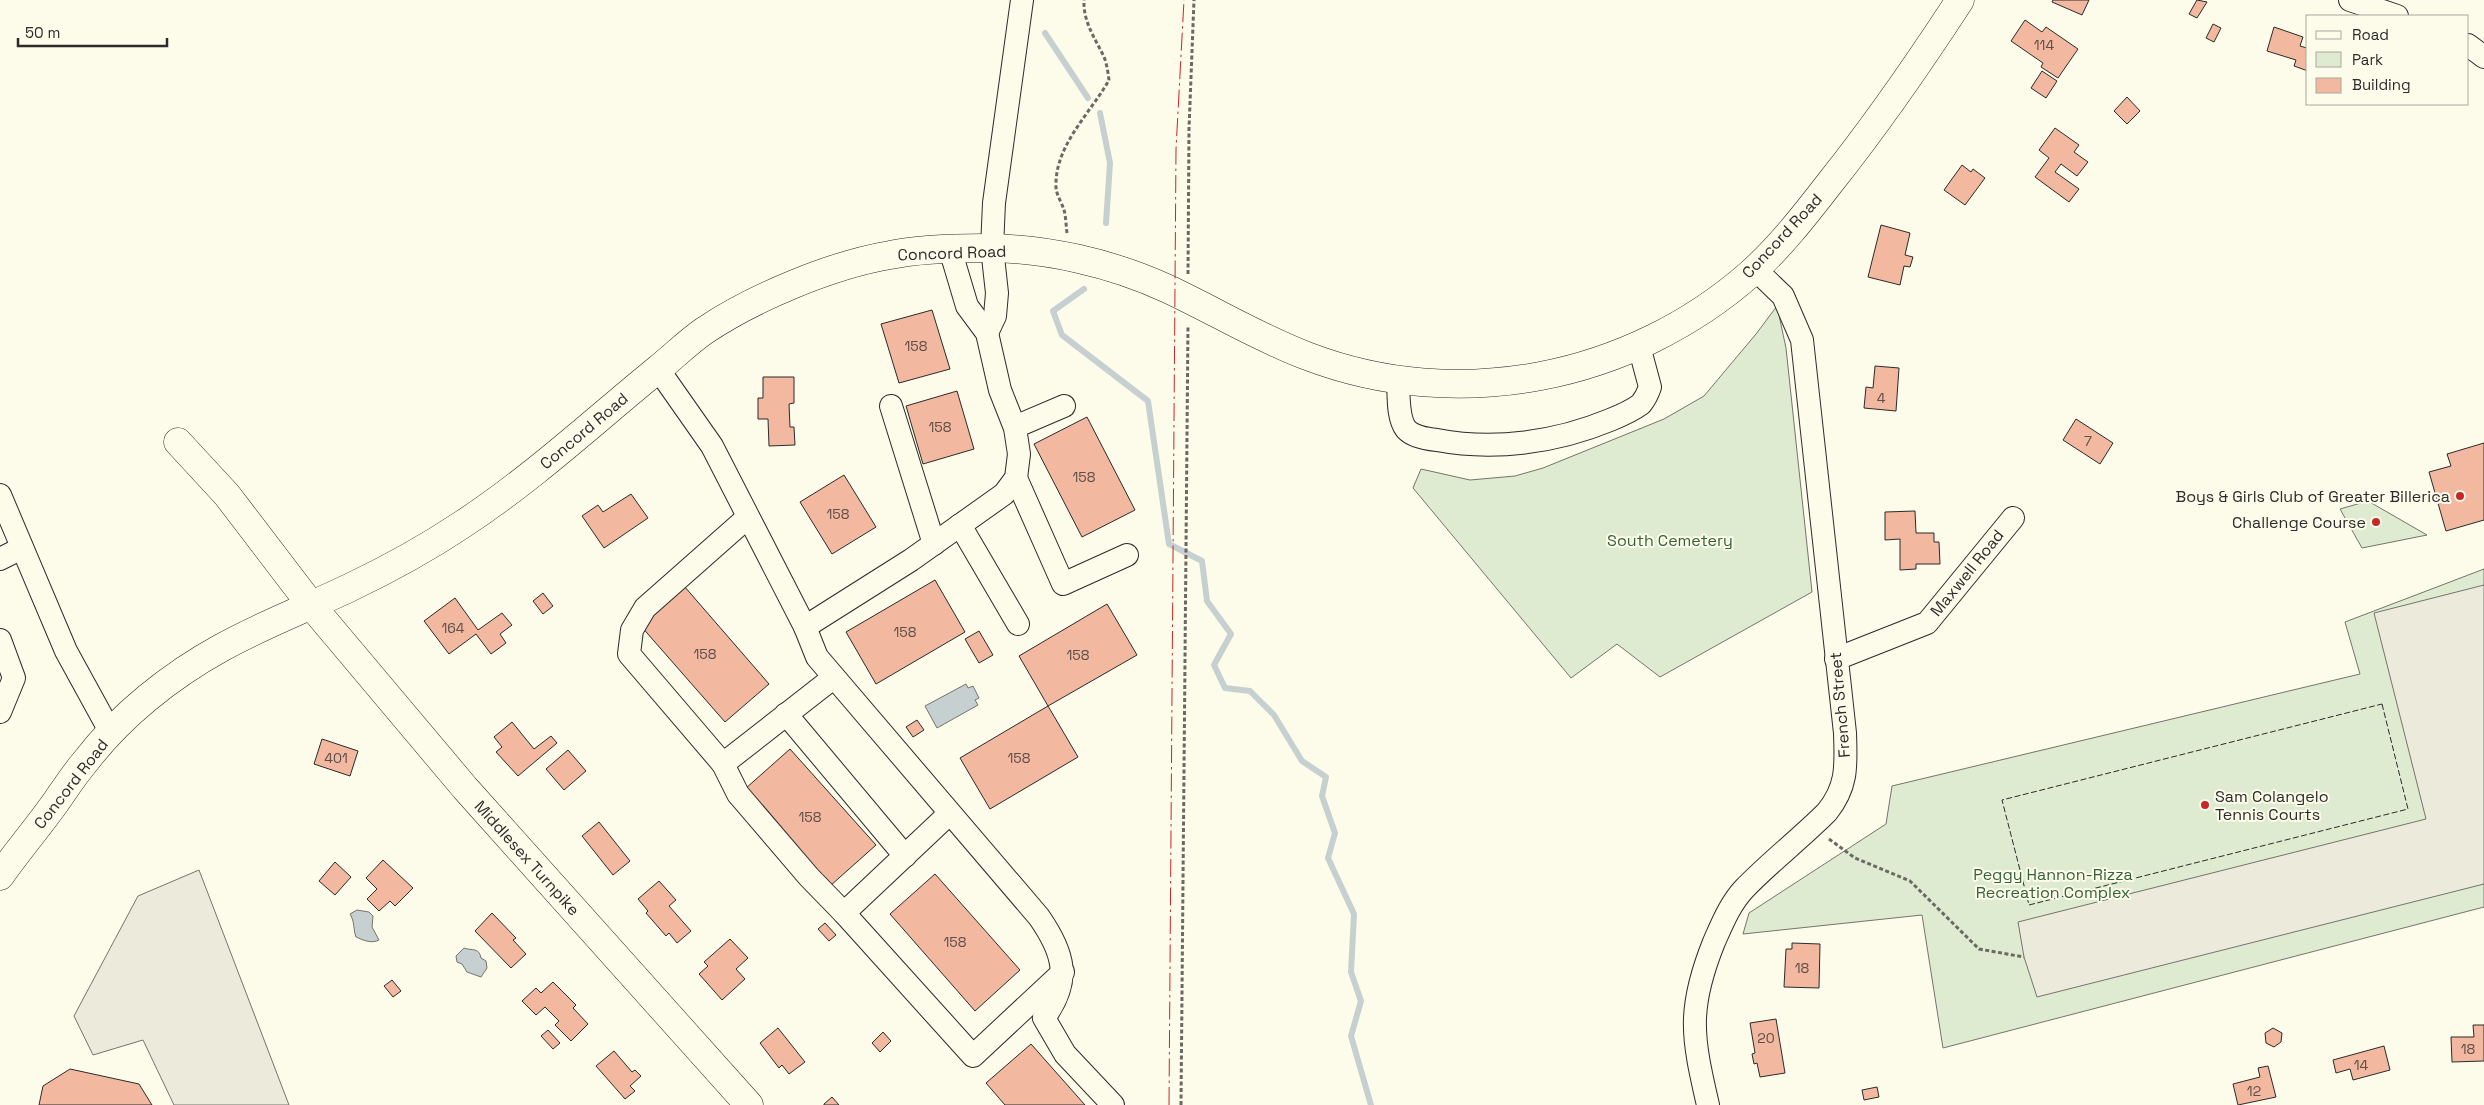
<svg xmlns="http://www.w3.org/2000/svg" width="2484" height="1105" viewBox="0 0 2484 1105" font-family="'Space Grotesk',sans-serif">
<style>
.green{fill:#deebd1;stroke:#74746e}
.parking{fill:#eceadb;stroke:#74746e}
.water{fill:#c7d0d0;stroke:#74746e}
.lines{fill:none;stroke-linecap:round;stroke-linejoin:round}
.stream{stroke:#c7d0d0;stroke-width:6}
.building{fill:#f2b8a0;stroke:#2b2b2b}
.minor-casing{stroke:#2b2b2b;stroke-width:24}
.major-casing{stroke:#2b2b2b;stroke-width:29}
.path{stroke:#6a6964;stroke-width:3;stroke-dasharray:4 2.5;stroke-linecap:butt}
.minor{stroke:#fdfbea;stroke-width:22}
.major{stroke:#fdfbea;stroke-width:28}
.fence{stroke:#2b2b2b;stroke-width:1;stroke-dasharray:6 2.5;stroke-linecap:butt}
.power{stroke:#c62828;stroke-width:1;stroke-dasharray:18 4 2.5 4;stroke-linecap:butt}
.poi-dot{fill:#c62828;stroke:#fdfbea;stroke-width:2}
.labels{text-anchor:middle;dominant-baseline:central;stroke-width:4;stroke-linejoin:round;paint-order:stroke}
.number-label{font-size:14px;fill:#5d4e48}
.street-label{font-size:16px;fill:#2b2b2b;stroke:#fdfbea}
.poi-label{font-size:16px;fill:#2b2b2b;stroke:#fdfbea;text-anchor:end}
.park-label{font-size:16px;fill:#34623c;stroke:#fdfbea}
</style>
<rect width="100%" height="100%" fill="#fdfbea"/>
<g class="green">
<path d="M1777,306L1786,348L1812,592L1660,677L1617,644L1571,678L1413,488L1421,469L1470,480L1515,476L1543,468L1664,419L1704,396L1756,334Z"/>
<path d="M2368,501L2427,535L2362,548L2340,509Z"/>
<path d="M2484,569V907L1943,1048L1922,915L1743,934L1749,913L1886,824L1892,786L2360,674L2345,622Z"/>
</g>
<g class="parking">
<path d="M2484,585V884L2037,997L2024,957L2018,922L2426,819L2374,613Z"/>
<path d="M199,870L289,1105H174L143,1040L93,1055L74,1016L138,896Z"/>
</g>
<g class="water">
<path d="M966,684L968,688L973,686L979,698L975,700L978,705L937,728L925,706Z"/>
<path d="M357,910L369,912L373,916L372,927L379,940C371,944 363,940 356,937C353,929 355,922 350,914Z"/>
<path d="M464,948C472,951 479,947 481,958L486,961L487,968L481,977L467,972L462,964L457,962L456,956Z"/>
</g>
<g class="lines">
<g class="stream">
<path d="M1045,33L1088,98"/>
<path d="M1100,113L1110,163L1106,223"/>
<path d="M1084,289L1053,311L1062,335L1148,401L1169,544L1202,561L1207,601L1231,634L1214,665L1225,688L1250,691L1274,715L1302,761L1326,777L1322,796L1335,833L1328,858L1354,914L1351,972L1361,1001L1351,1036L1371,1105"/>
</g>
</g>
<g class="building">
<path d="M2053,0H2089L2082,15L2052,2Z"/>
<path d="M2197,0L2207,2L2197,18L2189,14Z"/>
<path d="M2025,20L2042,32L2046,27L2078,49L2058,78L2041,67L2043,63L2011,41Z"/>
<path d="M2213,24L2221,28L2214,42L2206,38Z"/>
<path d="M2274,27L2303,37L2300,46L2307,48L2308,45V71L2294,66L2296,60L2267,51Z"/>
<path d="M2042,71L2057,81L2046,98L2031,88Z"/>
<path d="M2127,97L2140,111L2127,124L2114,111Z"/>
<path d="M2055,128L2079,145L2074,152L2088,162L2077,176L2061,164L2055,172L2079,189L2069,202L2035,177L2049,158L2039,150Z"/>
<path d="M1962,165L1971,172L1973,169L1985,178L1965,205L1944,190Z"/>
<path d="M1881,225L1910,233L1905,255L1913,257L1910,267L1904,266L1900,285L1868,277Z"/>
<path d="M932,310L950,369L899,383L881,324Z"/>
<path d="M1875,366L1899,368L1896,411L1864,408L1866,387L1873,388Z"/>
<path d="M763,377H794V403L789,404L790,427H794L795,445L769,446L768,419H758V398H763Z"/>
<path d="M957,391L974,449L923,464L906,406Z"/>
<path d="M1087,417L1135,510L1082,537L1034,444Z"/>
<path d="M2076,419L2113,443L2100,464L2063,440Z"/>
<path d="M2484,443V520L2446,531L2429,472L2451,466L2447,454Z"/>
<path d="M844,475L876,527L832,554L800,502Z"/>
<path d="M631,494L648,518L604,548L582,516L598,505L603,512Z"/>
<path d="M1915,511L1916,533H1934V542H1939L1940,564H1916V569L1900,570V539L1885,540V512Z"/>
<path d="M935,580L965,632L876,684L846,632Z"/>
<path d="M684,586L769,684L725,722L640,625Z"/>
<path d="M543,593L553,606L543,614L533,601Z"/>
<path d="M455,598L478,630L502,613L512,625L500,634L506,643L491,654L476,634L449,654L424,621Z"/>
<path d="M1107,604L1137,655L1048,706L1019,656Z"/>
<path d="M979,631L993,655L979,663L965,639Z"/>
<path d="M1048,706L1078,757L990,809L960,758Z"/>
<path d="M917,720L924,730L913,737L906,727Z"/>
<path d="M512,722L534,749L551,736L557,743L518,776L496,752L502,747L494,737Z"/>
<path d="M322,739L358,751L350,776L314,764Z"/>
<path d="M790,749L876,845L830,886L745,789Z"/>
<path d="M568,750L586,771L564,790L546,769Z"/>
<path d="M599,822L630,861L613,875L582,836Z"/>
<path d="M383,860L413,888L395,906L390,901L379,911L367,899L377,889L366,878Z"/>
<path d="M335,862L351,877L335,895L319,881Z"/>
<path d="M935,874L1020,970L975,1011L890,914Z"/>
<path d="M659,881L676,900L669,906L691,931L677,943L669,933L666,936L646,913L648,911L638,899Z"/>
<path d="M492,913L516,938L513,940L526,954L511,968L475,931Z"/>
<path d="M825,923L836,935L829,941L818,929Z"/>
<path d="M730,939L748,958L736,969L745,979L722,1000L699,974L708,966L704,962Z"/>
<path d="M1792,943L1820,944L1819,988L1784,987L1786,949H1792Z"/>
<path d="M392,980L401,991L393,997L384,986Z"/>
<path d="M553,982L576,1005L573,1008L588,1024L571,1041L555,1025L559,1021L545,1007L536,1015L522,1001L536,988L541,993Z"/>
<path d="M1776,1019L1785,1073L1760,1077L1757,1063L1754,1064L1752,1054L1755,1053L1750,1023Z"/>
<path d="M2473,1025H2484V1061L2452,1062L2451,1037H2474Z"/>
<path d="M778,1028L805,1062L789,1074L782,1065L779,1068L760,1043Z"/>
<path d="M2273,1028L2282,1033L2281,1042L2274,1047L2266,1043L2265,1033Z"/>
<path d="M548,1030L560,1043L553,1049L541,1036Z"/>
<path d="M883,1032L891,1041L880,1052L872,1043Z"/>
<path d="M1031,1044L1085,1105H1005L986,1083Z"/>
<path d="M2384,1046L2390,1070L2353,1080L2350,1069L2336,1073L2333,1060Z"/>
<path d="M614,1051L632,1072L635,1070L641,1076L630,1086L635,1091L625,1099L596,1066Z"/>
<path d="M2268,1066L2276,1097L2238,1105L2233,1084L2260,1077L2258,1068Z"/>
<path d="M70,1069L139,1084L152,1105H39L43,1086Z"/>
<path d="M1877,1087L1879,1097L1864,1100L1862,1090Z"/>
<path d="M832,1097L839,1105H824V1104Z"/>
</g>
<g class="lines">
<defs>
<g id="minor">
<path d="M2350,0L2397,16"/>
<path d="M2468,45L2484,57"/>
<path d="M987,333L995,316L997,293L992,248L994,203L1022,0"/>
<path d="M658,369L712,446L805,627L817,657L1039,917C1064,953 1072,980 1044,1018L1065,1054L1113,1105"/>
<path d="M1398,380C1399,394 1397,417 1406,429C1413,437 1427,439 1437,440C1495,451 1557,442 1610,420C1620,416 1633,410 1641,404C1645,399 1648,393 1650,387L1639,346"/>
<path d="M891,406L934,544"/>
<path d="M1015,427L1064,406"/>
<path d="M1016,478L1063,584L1127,555"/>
<path d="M0,495L66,651L111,733"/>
<path d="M748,517L645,608L632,630L629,654L723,764L833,678"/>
<path d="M960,525L1018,624"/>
<path d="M0,559L22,548"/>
<path d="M805,627L911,560L1004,494L1016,478L1019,454L1015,428L1000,390L987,333L967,306L950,249"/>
<path d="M0,640L14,678L0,712"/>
<path d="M1836,659L1927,623L2013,518"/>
<path d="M786,714L905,856"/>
<path d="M723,764L738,794L809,877L844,913"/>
<path d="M949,814L844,913L973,1056L1063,972"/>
<path d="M1708,1105C1692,1036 1687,1009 1714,942C1722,924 1730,904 1744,889C1770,862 1800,839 1827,812C1848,786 1846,765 1845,733L1802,340L1783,296L1755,269"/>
</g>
<g id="major">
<path d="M178,442L227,495L311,605L465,788L749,1105"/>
<path d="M0,876C16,853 34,832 50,810C62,794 72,777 85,762C120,716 170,676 221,648C262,625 307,608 349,588C389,569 427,548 463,524C533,478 594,421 658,369C673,357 688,342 704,331C753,298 831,265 890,255C920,249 953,248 984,248C1046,248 1112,263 1168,289C1215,311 1259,338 1307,356C1458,414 1631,379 1751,273C1780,247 1805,215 1829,184C1876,125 1919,63 1960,0"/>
</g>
</defs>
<use href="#minor" class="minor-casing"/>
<use href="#major" class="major-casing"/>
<g class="path">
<path d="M1067,233C1066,226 1066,217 1064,210C1062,203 1057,196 1056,188C1054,146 1090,114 1109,80C1108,73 1107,64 1104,57C1095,38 1083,22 1084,0"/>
<path d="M1188,274L1189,129L1194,0"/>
<path d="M1829,839L1855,858L1910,881L1979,949L2024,957"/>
<path d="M1181,1105L1188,325"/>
</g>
<use href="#minor" class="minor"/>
<use href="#major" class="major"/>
<path class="fence" d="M2382,704L2408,809L2029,905L2002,800Z"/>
<path class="power" d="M1169,1105L1176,149L1184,0"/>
</g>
<g class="poi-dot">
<circle cx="2460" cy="496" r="5"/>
<circle cx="2376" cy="522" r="5"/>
<circle cx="2205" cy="805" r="5"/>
</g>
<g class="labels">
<g class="number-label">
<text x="2044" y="45">114</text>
<text x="916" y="346">158</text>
<text x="1881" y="398">4</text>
<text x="940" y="427">158</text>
<text x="2088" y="441">7</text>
<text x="1084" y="477">158</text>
<text x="838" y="514">158</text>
<text x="453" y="628">164</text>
<text x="905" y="632">158</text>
<text x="705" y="654">158</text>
<text x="1078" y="655">158</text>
<text x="336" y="758">401</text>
<text x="1019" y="758">158</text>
<text x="810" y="817">158</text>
<text x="955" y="942">158</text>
<text x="1802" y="968">18</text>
<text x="1766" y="1038">20</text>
<text x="2468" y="1049">18</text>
<text x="2361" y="1065">14</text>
<text x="2254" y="1091">12</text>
</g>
<g class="street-label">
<text transform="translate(1782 236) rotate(-47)">Concord Road</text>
<text transform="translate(952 253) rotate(-2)">Concord Road</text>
<text transform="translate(584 431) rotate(-40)">Concord Road</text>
<text transform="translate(1967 573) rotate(-51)">Maxwell Road</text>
<text transform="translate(1840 705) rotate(-95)">French Street</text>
<text transform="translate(71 784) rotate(-52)">Concord Road</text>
<text transform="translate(527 858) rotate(48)">Middlesex Turnpike</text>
</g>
<g class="poi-label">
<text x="2450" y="496">Boys &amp; Girls Club of Greater Billerica</text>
<text x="2366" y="522">Challenge Course</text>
<text x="2215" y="796" text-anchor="start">Sam Colangelo<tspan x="2215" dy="18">Tennis Courts</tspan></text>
</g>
<g class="park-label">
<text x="1670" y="540">South Cemetery</text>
<text x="2053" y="874">Peggy Hannon-Rizza<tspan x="2053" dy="18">Recreation Complex</tspan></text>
</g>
</g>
<rect x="2306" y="15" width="162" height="90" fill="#fdfbea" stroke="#a9a89e"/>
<rect x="2316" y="31" width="25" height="8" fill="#fdfbea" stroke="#a9a89e"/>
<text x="2352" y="40" font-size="15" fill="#2b2b2b">Road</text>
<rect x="2316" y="52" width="25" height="15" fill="#deebd1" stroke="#a9a89e"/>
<text x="2352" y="65" font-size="15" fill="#2b2b2b">Park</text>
<rect x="2316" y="78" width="25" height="15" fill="#f2b8a0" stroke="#a9a89e"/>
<text x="2352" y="90" font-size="15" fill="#2b2b2b">Building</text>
<path d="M18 38v8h149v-8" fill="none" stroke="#2b2b2b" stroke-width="2.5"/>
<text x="25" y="38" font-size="15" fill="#2b2b2b" stroke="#fdfbea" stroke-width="4" paint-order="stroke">50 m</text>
</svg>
